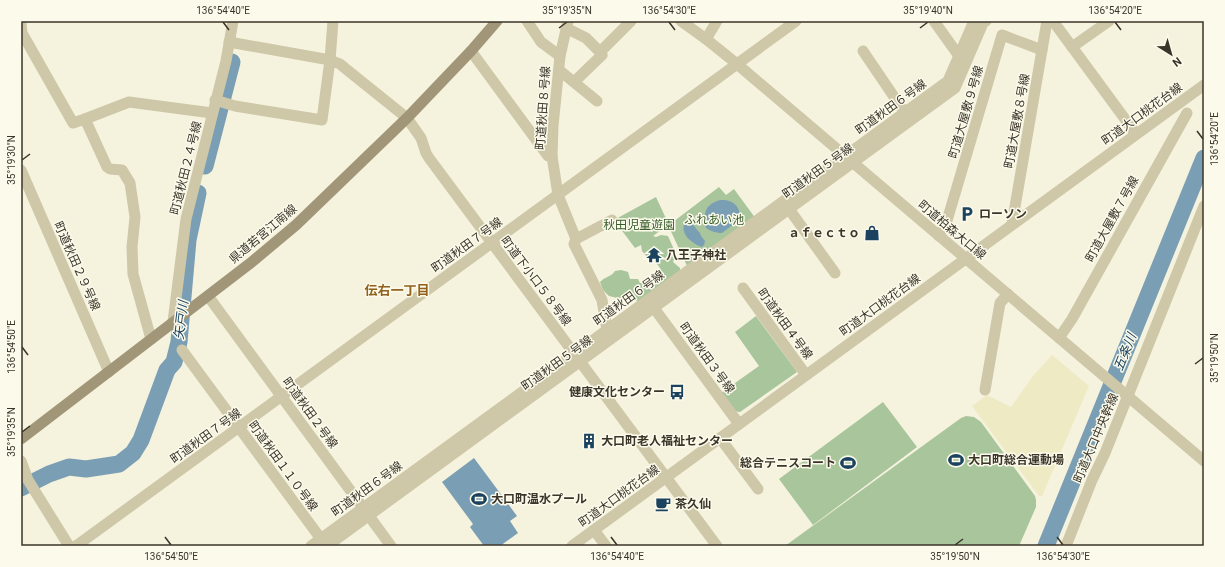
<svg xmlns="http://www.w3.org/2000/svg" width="1225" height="567" viewBox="0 0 1225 567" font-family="Roboto,'Noto Sans JP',sans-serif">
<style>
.green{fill:#a9c59c}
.plaza{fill:#eeeac4}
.water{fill:#7a9eb4}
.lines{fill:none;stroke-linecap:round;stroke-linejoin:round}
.river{stroke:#7a9eb4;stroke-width:17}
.minor{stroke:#cec7a8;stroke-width:11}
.tertiary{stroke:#cec7a8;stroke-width:11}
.secondary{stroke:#a29679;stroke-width:11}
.ticks{fill:none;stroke:#3b3529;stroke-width:1.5}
.labels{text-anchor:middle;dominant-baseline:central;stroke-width:3;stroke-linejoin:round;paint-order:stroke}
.street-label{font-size:12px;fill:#3b3529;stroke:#fbfaeb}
.poi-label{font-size:12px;font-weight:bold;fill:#3b3529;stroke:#fbfaeb;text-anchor:start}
.park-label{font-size:12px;fill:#385b2a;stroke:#fbfaeb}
.neighbourhood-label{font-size:13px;font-weight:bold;fill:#91601b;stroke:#fbfaeb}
.water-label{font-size:13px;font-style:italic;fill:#1b4360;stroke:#fbfaeb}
.neatline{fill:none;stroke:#3b3529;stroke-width:1.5}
.ticks-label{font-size:10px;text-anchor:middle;fill:#3b3529}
</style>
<rect width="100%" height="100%" fill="#f5f2de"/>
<g class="green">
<path d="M719,187L726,195L734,189L756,219L688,268L668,225L653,236L656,237L661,235L668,236L676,254L673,262L680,268V276L646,302L636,301L628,298H617L609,296L603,290L600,282C606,276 611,277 615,271L621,270L628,272L630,279H638L640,283L657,282L662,275L660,268L654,260L648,258L642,251L641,245L635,248L614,220L656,197L669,225Z"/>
<path d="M756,316L797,372L740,412L734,411L721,393L759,366L735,332Z"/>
<path d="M883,402L917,447L813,525L779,479Z"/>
<path d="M966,416L974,417L981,422L1035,496L1036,500V507L1019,546H785L961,418Z"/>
</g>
<path class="plaza" d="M1052,355L1089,386L1042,496H1039L972,406L987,395L1011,407L1033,376Z"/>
<g class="water">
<path d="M720,200C732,199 742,206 739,220L722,233C717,233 710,231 706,228C703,214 704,205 720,200Z"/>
<path d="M689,222H691L698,231L700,233L701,236L705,241L704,245L702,247C693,244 681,235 684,225Z"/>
<path d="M474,458L517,516L510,521L518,533L500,546H484L470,527L473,524L442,482Z"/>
</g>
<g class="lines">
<g class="river">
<path d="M205,166L232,62"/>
<path d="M21,488L49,474L69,467L86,469L119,464L133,453L141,440L167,370L174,362L179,342L188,240L198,193"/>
<path d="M1046,546L1204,158"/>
</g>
<g class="minor">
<path d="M333,21L330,60L340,64L346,69L407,118L421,138L426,153L429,158L717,546"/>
<path d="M527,21L541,42L560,56"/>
<path d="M568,21L560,56L553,126L552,156L558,195L576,239L574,244L602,300L607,330"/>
<path d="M934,21L959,56"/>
<path d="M1053,21L1136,134"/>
<path d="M21,23L22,33L73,123L85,119L107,167L110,169L122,170L130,183L135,217L132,247L133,274L151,339"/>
<path d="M566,28L586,38L600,52L631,21"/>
<path d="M706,39L717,21"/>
<path d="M1072,47L1109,21"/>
<path d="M471,51L548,156H552"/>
<path d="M863,51L905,113"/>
<path d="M559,70L597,101"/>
<path d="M574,82L602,55L600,52"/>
<path d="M215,100L235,106L322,120L330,60L229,42"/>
<path d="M85,119L129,102L212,113"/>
<path d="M21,170L109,372"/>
<path d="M789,209L835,273"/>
<path d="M1012,224L1047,21"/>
<path d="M939,236L946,224L1002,35L1042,50"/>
<path d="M576,239L612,220"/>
<path d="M743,288L806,375"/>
<path d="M208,296L391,546"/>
<path d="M654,308L739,424"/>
<path d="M173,322L186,219L226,61L233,21"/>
<path d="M1059,338L1072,319L1187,113"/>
<path d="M182,350L321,539"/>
<path d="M985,390L1000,303L1008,294"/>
<path d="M720,438L758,489"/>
<path d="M21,461L28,480L69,546"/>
<path d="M594,530L606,546"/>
<path d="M76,546L796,21"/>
<path d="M311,546L948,81L974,21"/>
<path d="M327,546L955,88L983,23L986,21"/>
</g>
<g class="tertiary">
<path d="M681,21L706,39L737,64L1204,461"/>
<path d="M572,546L1204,85"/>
<path d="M1066,546L1092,480L1105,453L1204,206"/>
</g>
<path class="secondary" d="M21,439L253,261L296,225L407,118L471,51L497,21"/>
</g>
<path class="ticks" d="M223,22L229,30M669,22L675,30M1115,22L1121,30M559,28L567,22M920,28L928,22M1197,131L1203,139M22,160L30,154M22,347L28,355M1195,364L1203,358M22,432L30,426M165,537L171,545M611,537L617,545M1057,537L1063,545M955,545L963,539"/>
<defs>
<symbol id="parking-bare" viewBox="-9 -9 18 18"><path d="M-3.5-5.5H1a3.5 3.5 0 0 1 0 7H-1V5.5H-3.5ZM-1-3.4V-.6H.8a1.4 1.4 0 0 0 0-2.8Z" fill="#1b4360" stroke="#fbfaeb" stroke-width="2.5" paint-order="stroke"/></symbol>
<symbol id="shop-bare" viewBox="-9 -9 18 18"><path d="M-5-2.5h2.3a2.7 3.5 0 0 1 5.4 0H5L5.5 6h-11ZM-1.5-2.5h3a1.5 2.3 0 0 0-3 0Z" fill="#1b4360" stroke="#fbfaeb" stroke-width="2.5" paint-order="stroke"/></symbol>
<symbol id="temple-bare" viewBox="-9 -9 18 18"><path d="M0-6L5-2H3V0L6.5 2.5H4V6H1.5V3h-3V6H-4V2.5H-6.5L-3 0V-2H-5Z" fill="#1b4360" stroke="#fbfaeb" stroke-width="2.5" paint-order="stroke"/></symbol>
<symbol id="bus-bare" viewBox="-9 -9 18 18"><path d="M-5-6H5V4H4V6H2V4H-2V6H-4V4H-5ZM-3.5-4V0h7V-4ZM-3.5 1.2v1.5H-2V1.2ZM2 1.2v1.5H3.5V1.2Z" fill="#1b4360" stroke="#fbfaeb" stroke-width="2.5" paint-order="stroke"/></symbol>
<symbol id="building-bare" viewBox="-9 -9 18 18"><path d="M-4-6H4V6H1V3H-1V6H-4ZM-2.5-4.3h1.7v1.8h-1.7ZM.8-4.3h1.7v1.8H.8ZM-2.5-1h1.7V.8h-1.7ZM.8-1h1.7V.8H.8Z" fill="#1b4360" stroke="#fbfaeb" stroke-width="2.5" paint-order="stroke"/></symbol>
<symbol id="stadium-bare" viewBox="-9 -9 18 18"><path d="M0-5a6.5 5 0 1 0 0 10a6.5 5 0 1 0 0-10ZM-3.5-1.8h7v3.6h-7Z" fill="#1b4360" stroke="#fbfaeb" stroke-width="2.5" paint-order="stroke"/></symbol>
<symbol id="cafe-bare" viewBox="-9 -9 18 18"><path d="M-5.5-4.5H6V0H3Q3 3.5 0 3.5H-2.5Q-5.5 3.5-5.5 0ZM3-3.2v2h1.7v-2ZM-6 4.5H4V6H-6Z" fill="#1b4360" stroke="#fbfaeb" stroke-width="2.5" paint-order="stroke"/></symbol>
</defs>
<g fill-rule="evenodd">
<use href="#parking-bare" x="956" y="203" width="22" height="22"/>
<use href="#shop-bare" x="861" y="222" width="22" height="22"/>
<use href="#temple-bare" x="643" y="244" width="22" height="22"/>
<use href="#bus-bare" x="666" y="381" width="22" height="22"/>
<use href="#building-bare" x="578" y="430" width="22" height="22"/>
<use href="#stadium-bare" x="945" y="449" width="22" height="22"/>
<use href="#stadium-bare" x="837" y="452" width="22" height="22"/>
<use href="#stadium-bare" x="468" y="488" width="22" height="22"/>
<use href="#cafe-bare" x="652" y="493" width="22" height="22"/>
</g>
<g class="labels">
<g class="street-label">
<text transform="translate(891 107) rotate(-36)">町道秋田６号線</text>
<text transform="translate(543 108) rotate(-86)">町道秋田８号線</text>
<text transform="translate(966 112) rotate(-74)">町道大屋敷９号線</text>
<text transform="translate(1142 114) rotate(-36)">町道大口桃花台線</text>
<text transform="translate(1017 121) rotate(-80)">町道大屋敷８号線</text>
<text transform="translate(186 168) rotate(-76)">町道秋田２４号線</text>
<text transform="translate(818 171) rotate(-36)">町道秋田５号線</text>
<text transform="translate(1112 219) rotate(-61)">町道大屋敷７号線</text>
<text transform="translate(952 230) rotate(40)">町道柏森大口線</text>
<text transform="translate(263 234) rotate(-40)">県道若宮江南線</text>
<text transform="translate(467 245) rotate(-36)">町道秋田７号線</text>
<text transform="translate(77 266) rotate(66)">町道秋田２９号線</text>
<text transform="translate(536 281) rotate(53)">町道下小口５８号線</text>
<text transform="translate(629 298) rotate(-36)">町道秋田６号線</text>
<text transform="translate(880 305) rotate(-36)">町道大口桃花台線</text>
<text transform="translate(785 324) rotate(54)">町道秋田４号線</text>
<text transform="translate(707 358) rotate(54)">町道秋田３号線</text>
<text transform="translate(557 363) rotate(-36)">町道秋田５号線</text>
<text transform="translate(310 413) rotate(54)">町道秋田２号線</text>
<text transform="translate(206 436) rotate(-36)">町道秋田７号線</text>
<text transform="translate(1096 438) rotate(-67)">町道大口中央幹線</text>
<text transform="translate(283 466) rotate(54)">町道秋田１１０号線</text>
<text transform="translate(367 489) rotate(-36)">町道秋田６号線</text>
<text transform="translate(619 496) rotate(-36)">町道大口桃花台線</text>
</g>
<g class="poi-label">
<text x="979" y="214">ローソン</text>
<text x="860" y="233" text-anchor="end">ａｆｅｃｔｏ</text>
<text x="666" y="255">八王子神社</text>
<text x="665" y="392" text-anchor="end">健康文化センター</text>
<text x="601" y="441">大口町老人福祉センター</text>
<text x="968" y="460">大口町総合運動場</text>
<text x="836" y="463" text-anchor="end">総合テニスコート</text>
<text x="491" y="499">大口町温水プール</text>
<text x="675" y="504">茶久仙</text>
</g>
<g class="park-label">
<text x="714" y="220">ふれあい池</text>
<text x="639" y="225">秋田児童遊園</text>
</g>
<g class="neighbourhood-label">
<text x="397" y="290">伝右一丁目</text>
</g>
<g class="water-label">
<text transform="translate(181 320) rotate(-83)">矢戸川</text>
<text transform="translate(1125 352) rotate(-68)">五条川</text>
</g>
</g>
<rect width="1225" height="567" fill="none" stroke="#fbfaeb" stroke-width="44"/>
<g transform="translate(1171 54) rotate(143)" stroke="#fbfaeb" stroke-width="3" paint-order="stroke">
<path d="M0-3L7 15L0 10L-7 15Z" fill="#3b3529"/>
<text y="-6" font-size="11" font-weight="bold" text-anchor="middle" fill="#3b3529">N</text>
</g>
<rect x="22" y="22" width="1181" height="523" class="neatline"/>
<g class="ticks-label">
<text x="223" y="14">136°54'40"E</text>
<text x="567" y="14">35°19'35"N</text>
<text x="669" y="14">136°54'30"E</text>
<text x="928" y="14">35°19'40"N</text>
<text x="1115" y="14">136°54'20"E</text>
<text transform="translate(1214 139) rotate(-90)" y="4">136°54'20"E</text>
<text transform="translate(11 160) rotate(-90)" y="4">35°19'30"N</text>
<text transform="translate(11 347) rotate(-90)" y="4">136°54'50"E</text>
<text transform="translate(1214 358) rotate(-90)" y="4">35°19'50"N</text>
<text transform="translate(11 432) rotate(-90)" y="4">35°19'35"N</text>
<text x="171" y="560">136°54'50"E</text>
<text x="617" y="560">136°54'40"E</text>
<text x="955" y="560">35°19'50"N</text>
<text x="1063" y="560">136°54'30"E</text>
</g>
</svg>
